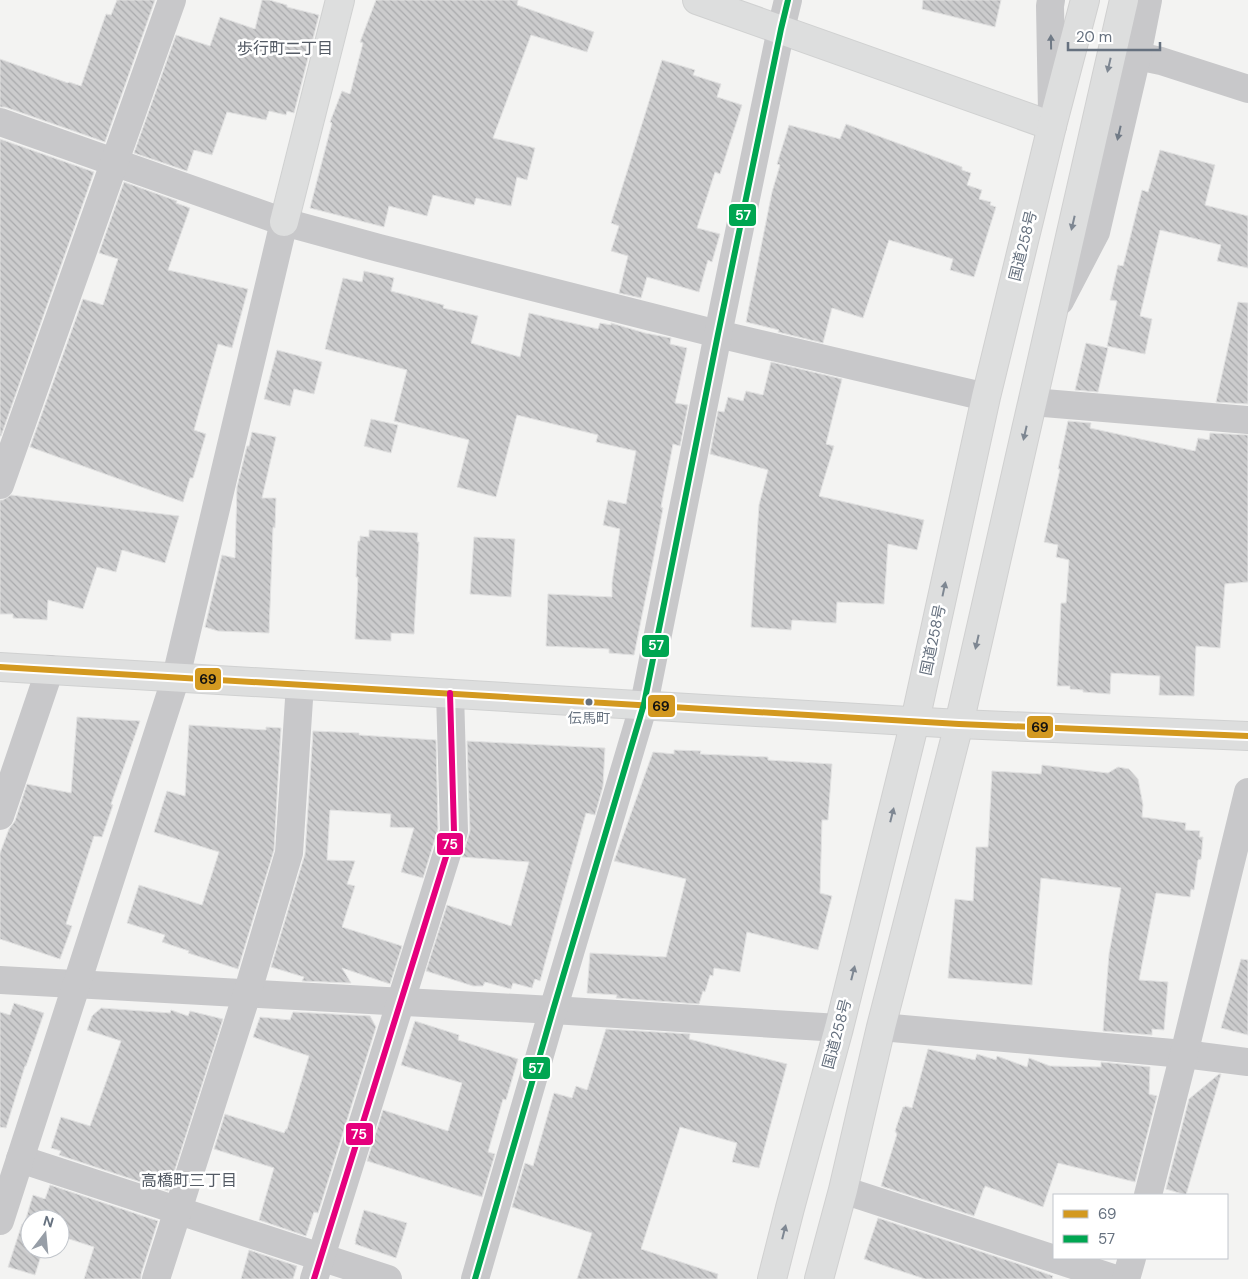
<svg xmlns="http://www.w3.org/2000/svg" width="1248" height="1279" viewBox="0 0 1248 1279" font-family="'DM Sans','Noto Sans JP',sans-serif">
<style>
.building{fill:url(#building-back-hatch);stroke:#e2e2e2}
.lines{fill:none;stroke-linecap:round;stroke-linejoin:round}
.secondary-casing{stroke:#d0d1d1;stroke-width:30}
.highway-casing{stroke:#d0d0d0;stroke-width:30}
.street{stroke:#c8c8ca;stroke-width:28}
.secondary{stroke:#dddede;stroke-width:28}
.highway{stroke:#dddede;stroke-width:28}
.bus-1-casing{stroke:#fff;stroke-width:10}
.bus-2-casing{stroke:#fff;stroke-width:10}
.bus-3-casing{stroke:#fff;stroke-width:10}
.bus-1{stroke:#d39920;stroke-width:6}
.bus-2{stroke:#00a651;stroke-width:6}
.bus-3{stroke:#e5007d;stroke-width:6}
.oneway{fill:#707a86}
.oneway2{fill:#7e8792}
.bus-dot{fill:#66717f;stroke:#fff;stroke-width:2}
.labels{text-anchor:middle;dominant-baseline:central;stroke-width:5;stroke-linejoin:round;paint-order:stroke}
.bus-label{font-size:14px;fill:#66717f;stroke:#fff}
.street-label{font-size:15px;fill:#66717f;stroke:#fff}
.neighbourhood-label{font-size:16px;fill:#545b65;stroke:#fff}
.line-badge{stroke:#fff;stroke-width:2}
.badge-label{font-size:14px;text-anchor:middle;font-weight:bold;fill:#fff}
.pale-badge-label{font-size:14px;text-anchor:middle;font-weight:bold;fill:#111}
</style>
<defs>
<pattern id="building-back-hatch" width="6" height="6" patternUnits="userSpaceOnUse" patternTransform="scale(1.25)"><rect width="6" height="6" fill="#cccccd"/><path d="M-1 5l2 2M0 0l6 6M5-1l2 2" fill="none" stroke="#a9aaac"/></pattern>
</defs>
<rect width="100%" height="100%" fill="#f3f3f2"/>
<g class="building">
<path d="M117,0H155L105,142L5,107H0V59L68,83L69,82L81,86L106,14L111,15Z"/>
<path d="M262,0H269L287,5V7L319,15L294,113L287,111L286,115L269,111L266,120L227,112L212,155L194,150L187,171L134,153L176,35L210,46L220,17L255,29Z"/>
<path d="M376,0H518L517,5L594,32L587,52L531,35L493,138L535,148L527,180L517,177L511,206L476,198L474,205L433,195L427,216L389,206L384,227L310,208L332,123L330,122L342,91L350,94L363,43L360,42Z"/>
<path d="M923,0H1001L995,27L922,9Z"/>
<path d="M662,60L695,70L693,75L721,84L717,97L742,105L720,174L715,172L697,228L720,234L712,262L708,260L699,292L647,277L641,298L619,293L628,256L611,251L619,226L611,223Z"/>
<path d="M846,124L962,167V170L971,173L967,185L982,190L979,199L991,202L990,205L996,207L974,277L950,270L953,259L889,240L863,318L832,308L823,343L778,332L779,330L746,322L772,192L780,165L777,164L789,125L840,139Z"/>
<path d="M0,139L94,172L1,436H0Z"/>
<path d="M1160,150L1215,165L1205,205L1248,216V268L1217,261L1221,245L1160,230L1140,316L1152,319L1145,354L1107,346L1117,301L1110,300L1118,265L1123,266L1142,190L1148,192Z"/>
<path d="M124,182L177,201L176,203L190,208L168,270L248,289L232,348L218,344L194,430L206,434L193,478H190L183,502L30,447L83,299L103,305L118,259L99,253Z"/>
<path d="M364,271L394,278L391,291L444,305L443,308L478,316L471,343L520,357L529,313L598,329L600,323L611,325V323L645,333L671,338L670,344L687,348L675,403L688,405L680,446L673,444L661,507L663,508L653,561L634,655L609,653V649L546,646L548,594L612,597V583L620,529L603,525L608,500L626,504L636,451L596,442L598,435L517,415L496,497L457,487L469,440L394,421L407,370L325,349L343,278L362,282Z"/>
<path d="M1238,302L1248,303V404L1216,402Z"/>
<path d="M1086,343L1108,348L1098,392L1075,390Z"/>
<path d="M277,350L322,362L314,394L294,389L290,406L264,399Z"/>
<path d="M771,362L842,379L826,444L834,446L819,496L924,520L917,550L888,544L884,604L837,602L836,623L792,620L791,630L751,627L759,505L768,470L710,454L718,411L724,412L728,397L743,401L746,391L763,395Z"/>
<path d="M371,419L398,425L391,453L364,446Z"/>
<path d="M1068,421L1091,423L1090,428L1195,451L1198,438L1209,440L1210,433L1248,435V582L1225,584L1220,648L1196,646L1194,696L1159,695L1160,676L1111,673L1110,694L1083,692V690L1070,689V686H1057L1061,603H1066L1069,560L1056,557L1058,545L1044,542L1060,469H1058Z"/>
<path d="M252,432L276,437L262,498H276L275,528L273,527L269,633L218,631L205,627L222,555L235,558L237,487L247,446H249Z"/>
<path d="M11,495L179,516L165,563L122,550L116,572L97,567L83,609L48,600L47,620L13,618V614H0V500H3Z"/>
<path d="M369,530L418,533L417,542H419L414,634L391,633V641L355,639L358,577H356L358,541H360V536L369,537Z"/>
<path d="M474,537L515,539L511,597L470,594Z"/>
<path d="M77,717L140,721L111,804L113,805L102,837L94,836L66,924L72,926L60,959L0,939V853L9,829L15,821L27,784L71,793Z"/>
<path d="M189,725L266,730V727L281,728L274,850L238,969L188,953L189,951L162,942L165,935L127,923L139,885L202,905L219,852L154,832L167,791L185,796Z"/>
<path d="M313,731L359,733V735L436,740L438,829L423,878L401,872L414,828L390,827L391,814L330,810L327,860L355,861L347,884L355,886L342,927L402,946L390,984L342,968L351,983L302,981L304,977L271,967L305,854Z"/>
<path d="M467,741L605,748L603,786L595,815L586,813L540,981L535,979L532,988L513,983L511,989L485,982L483,986H473L426,971L447,905L511,926L529,862L462,857L470,831Z"/>
<path d="M674,750L701,751L700,754L768,757V760L832,764L828,820H822L820,893L832,896L818,950L747,932L740,972L714,968L713,976L710,975L705,992L703,991L699,1004L616,998L617,995L587,993L590,953L666,957L686,879L614,861L653,752L674,754Z"/>
<path d="M1042,765L1108,773L1118,767L1129,769L1138,779L1143,805L1142,817L1186,823L1185,830L1200,831L1199,837H1203L1201,859L1198,860L1194,890L1191,889L1190,897L1156,893L1139,980L1168,982L1164,1030L1152,1029V1035L1103,1031L1109,954L1121,888L1041,878L1032,985L948,978L955,899L973,901L976,847H988L992,771L1041,774Z"/>
<path d="M1241,959L1248,960V1035L1221,1028Z"/>
<path d="M14,1003L44,1013L26,1066H25L6,1128L0,1127V1012L10,1015Z"/>
<path d="M101,1008L170,1013L171,1010L188,1016L190,1011L223,1019L168,1191L59,1155L61,1151L51,1148L61,1117L90,1126L121,1041L87,1030L92,1016Z"/>
<path d="M293,1012L370,1016L376,1027L318,1213L314,1212L306,1236L259,1220L274,1168L214,1149L225,1114L284,1133L286,1129H287L309,1056L253,1037L260,1017L290,1020Z"/>
<path d="M415,1021L459,1035L458,1040L518,1059L506,1100L503,1099L488,1152L495,1154L482,1197L367,1161L383,1110L448,1131L462,1083L401,1065Z"/>
<path d="M606,1029L690,1034L689,1039L787,1064L759,1168L732,1162L737,1143L680,1127L641,1249L718,1274L717,1279H577L592,1233L512,1207L525,1163L533,1166L554,1093L572,1098L576,1086L587,1090Z"/>
<path d="M928,1049L975,1060L977,1054L996,1060L997,1056L1027,1067L1029,1058L1050,1066L1101,1067V1062L1150,1067L1149,1094L1157,1096L1135,1182L1058,1163L1043,1207L985,1186V1188H984L974,1216L881,1186L897,1134L895,1131L903,1107H905V1106L912,1108Z"/>
<path d="M1219,1074H1221L1186,1195L1166,1189L1189,1099Z"/>
<path d="M50,1185L158,1221L141,1274V1279H84L94,1247L60,1236V1219H30V1249H43L35,1275L8,1267L22,1224L24,1225L33,1195L45,1199Z"/>
<path d="M364,1210L407,1223L396,1258L355,1244L356,1241H355Z"/>
<path d="M878,1218L1022,1265L1053,1276L1052,1279H925L864,1259Z"/>
<path d="M249,1250L297,1266L293,1279H241Z"/>
</g>
<g class="lines">
<defs>
<g id="secondary">
<path d="M697,0L1052,126"/>
<path d="M284,222L340,0"/>
<path d="M0,667L959,724L1248,736"/>
</g>
<g id="highway">
<path d="M772,1279L790,1208L839,1028L915,721L986,397L1052,126L1085,0"/>
<path d="M819,1279L843,1190L881,1027L959,724L1124,0"/>
</g>
</defs>
<use href="#secondary" class="secondary-casing"/>
<use href="#highway" class="highway-casing"/>
<g class="street">
<path d="M1051,0L1050,6L1052,112"/>
<path d="M1137,56L1161,61L1248,89"/>
<path d="M0,122L284,222L379,248L718,334L986,397"/>
<path d="M1060,301L1096,232L1137,56L1148,0"/>
<path d="M1032,402L1248,420"/>
<path d="M0,485L172,0"/>
<path d="M0,816L50,669"/>
<path d="M0,980L553,1010L839,1028"/>
<path d="M881,1027L1184,1054L1248,1062"/>
<path d="M20,1159L388,1279"/>
<path d="M843,1190L1116,1279"/>
<path d="M1148,1195L1184,1054L1248,792"/>
<path d="M0,1221L176,677L284,222"/>
<path d="M156,1279L247,994L289,853L300,684"/>
<path d="M314,1279L454,831L450,693"/>
<path d="M475,1279L553,1010L644,704L718,334L781,29L788,0"/>
<path d="M1126,1279L1132,1258"/>
</g>
<use href="#secondary" class="secondary"/>
<use href="#highway" class="highway"/>
<defs>
<path id="bus-1" d="M0,667L959,724L1248,736"/>
<path id="bus-2" d="M475,1279L553,1010L644,704L718,334L781,29L788,0"/>
<path id="bus-3" d="M314,1279L454,831L450,693"/>
</defs>
<use href="#bus-1" class="bus-1-casing"/>
<use href="#bus-2" class="bus-2-casing"/>
<use href="#bus-3" class="bus-3-casing"/>
<use href="#bus-1" class="bus-1"/>
<use href="#bus-2" class="bus-2"/>
<use href="#bus-3" class="bus-3"/>
</g>
<defs><path id="oneway-solid" d="M-6-.8H1V-3.2L6.5 0L1 3.2V.8H-6Z" transform="scale(1.25)"/></defs>
<g class="oneway">
<use href="#oneway-solid" transform="translate(1051 42) rotate(-91)"/>
<use href="#oneway-solid" transform="translate(1119 133) rotate(103)"/>
</g>
<g class="oneway2">
<use href="#oneway-solid" transform="translate(1109 65) rotate(103)"/>
<use href="#oneway-solid" transform="translate(1073 223) rotate(103)"/>
<use href="#oneway-solid" transform="translate(1025 433) rotate(103)"/>
<use href="#oneway-solid" transform="translate(944 589) rotate(-78)"/>
<use href="#oneway-solid" transform="translate(977 642) rotate(103)"/>
<use href="#oneway-solid" transform="translate(892 815) rotate(-76)"/>
<use href="#oneway-solid" transform="translate(853 973) rotate(-76)"/>
<use href="#oneway-solid" transform="translate(784 1232) rotate(-76)"/>
</g>
<circle class="bus-dot" cx="589" cy="702" r="4.5"/>
<g class="labels">
<g class="bus-label">
<text x="589" y="718">伝馬町</text>
</g>
<g class="street-label">
<text transform="translate(1023 246) rotate(-76)">国道258号</text>
<text transform="translate(933 640) rotate(-78)">国道258号</text>
<text transform="translate(837 1034) rotate(-75)">国道258号</text>
</g>
<g class="neighbourhood-label">
<text x="285" y="48">歩行町二丁目</text>
<text x="189" y="1180">高橋町三丁目</text>
</g>
</g>
<g class="line-badge">
<rect x="728" y="203" width="29" height="24" rx="5" fill="#00a651"/>
<rect x="641" y="634" width="29" height="24" rx="5" fill="#00a651"/>
<rect x="194" y="667" width="28" height="24" rx="5" fill="#d39920"/>
<rect x="647" y="694" width="29" height="24" rx="5" fill="#d39920"/>
<rect x="1026" y="715" width="28" height="24" rx="5" fill="#d39920"/>
<rect x="436" y="832" width="28" height="24" rx="5" fill="#e5007d"/>
<rect x="522" y="1056" width="29" height="24" rx="5" fill="#00a651"/>
<rect x="345" y="1122" width="29" height="24" rx="5" fill="#e5007d"/>
</g>
<g class="badge-label">
<text x="743" y="220">57</text>
<text x="656" y="650">57</text>
<text x="450" y="849">75</text>
<text x="536" y="1073">57</text>
<text x="359" y="1139">75</text>
</g>
<g class="pale-badge-label">
<text x="208" y="684">69</text>
<text x="661" y="711">69</text>
<text x="1040" y="732">69</text>
</g>
<rect x="1053" y="1194" width="175" height="65" fill="#ffffff" stroke="#c2c6cc"/>
<rect x="1063" y="1210" width="25" height="8" fill="#d39920" stroke="#c2c6cc"/>
<text x="1098" y="1219" font-size="15" fill="#66717f">69</text>
<rect x="1063" y="1235" width="25" height="8" fill="#00a651" stroke="#c2c6cc"/>
<text x="1098" y="1244" font-size="15" fill="#66717f">57</text>
<g transform="translate(45 1234) rotate(16)"><circle r="24" fill="#ffffff" stroke="#c2c6cc"/>
<path d="M0-4L9 19L0 12L-9 19Z" fill="#979ea7"/>
<text y="-8" font-size="14" font-weight="bold" text-anchor="middle" fill="#66717f">N</text>
</g>
<path d="M1068 42v8h92v-8" fill="none" stroke="#66717f" stroke-width="2.5"/>
<text x="1076" y="42" font-size="15" fill="#66717f" stroke="#ffffff" stroke-width="4" paint-order="stroke">20 m</text>
</svg>
